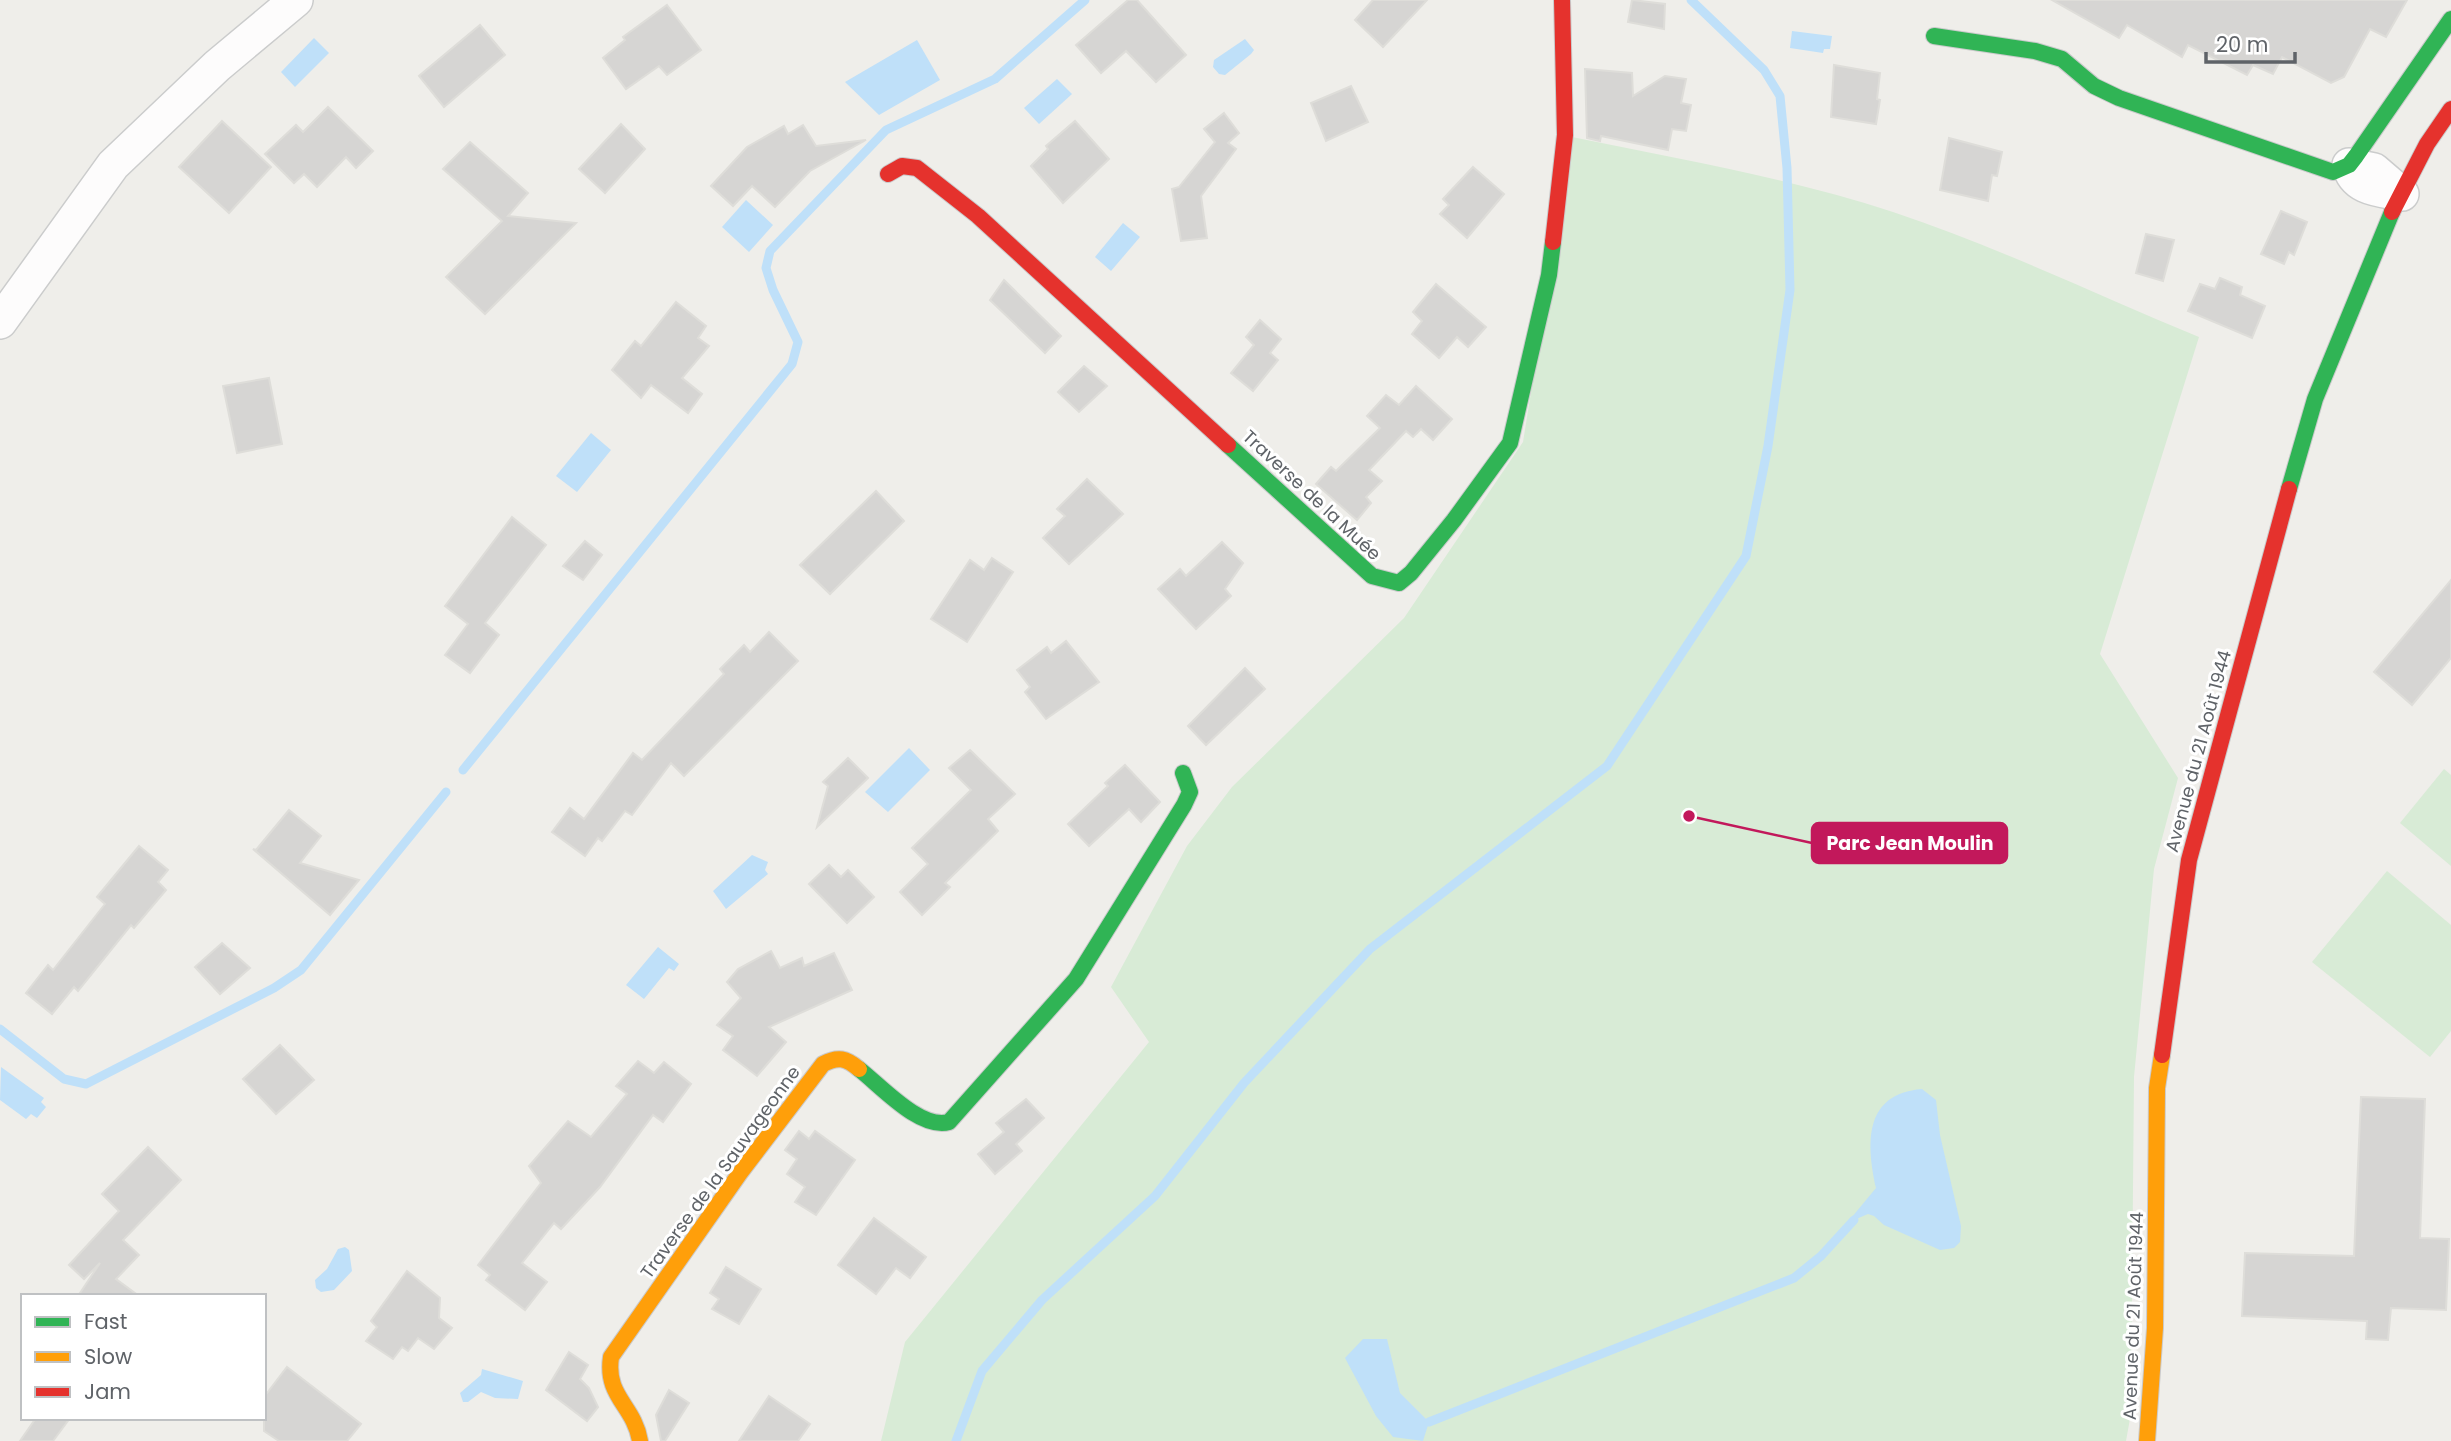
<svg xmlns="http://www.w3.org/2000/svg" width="2451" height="1441" viewBox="0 0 2451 1441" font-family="Poppins,sans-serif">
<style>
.green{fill:#d8ebd6}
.water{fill:#bfe0f9}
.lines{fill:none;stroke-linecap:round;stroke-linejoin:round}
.stream{stroke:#bfe0f9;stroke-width:9}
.building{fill:#d6d5d3;stroke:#deddd9;stroke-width:2}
.street-casing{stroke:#cbcccc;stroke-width:36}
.fast-casing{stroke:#cacacb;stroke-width:18}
.slow-casing{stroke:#cacacb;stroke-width:18}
.jam-casing{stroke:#cacacb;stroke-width:18}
.street{stroke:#fdfcfc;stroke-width:33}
.fast{stroke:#30b455;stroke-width:16}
.slow{stroke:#ff9f0a;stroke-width:16}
.jam{stroke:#e5322d;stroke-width:16}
.labels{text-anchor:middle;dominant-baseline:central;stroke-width:6;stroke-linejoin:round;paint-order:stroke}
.street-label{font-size:18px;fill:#5f6368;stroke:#fff}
.leader{fill:none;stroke:#c2185b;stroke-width:2.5}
.callout-dot{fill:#c2185b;stroke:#fff;stroke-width:2.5}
.callout{fill:#c2185b;stroke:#c2185b;stroke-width:2.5}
.callout-label{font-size:19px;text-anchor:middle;font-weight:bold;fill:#fff}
</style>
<rect width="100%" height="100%" fill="#efeeea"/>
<g class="green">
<path d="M1572,137C1680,159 1789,178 1893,212C1998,247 2097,295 2199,337L2100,654L2178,778L2154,869L2134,1077L2131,1413L2126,1441H881L905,1342L1149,1042L1111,987L1187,846L1232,787L1404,618L1523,442Z"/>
<path d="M2444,769L2451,775V866L2400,823Z"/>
<path d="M2387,871L2451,925V1031L2430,1057L2312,962Z"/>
</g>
<g class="water">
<path d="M1792,31L1832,36L1830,49H1824L1823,53L1790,48Z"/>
<path d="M314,38L329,53L295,87L281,72Z"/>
<path d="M1245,39L1254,50L1251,54L1225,75L1219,74L1213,67L1214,60Z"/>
<path d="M917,40L940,80L879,115L845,82Z"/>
<path d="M1057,79L1072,94L1039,124L1024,108Z"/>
<path d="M746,200L773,225L749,252L722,227Z"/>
<path d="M1123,223L1140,237L1111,271L1095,257Z"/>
<path d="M591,433L611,450L577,492L556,476Z"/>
<path d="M909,748L930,770L888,812L865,792Z"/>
<path d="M752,855L768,862L765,870L768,874L726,909L713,891Z"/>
<path d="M658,947L679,964L674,971L669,968L644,999L626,985Z"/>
<path d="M1,1067L44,1098L41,1102L46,1107L37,1118L31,1114L26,1119L0,1100Z"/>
<path d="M1922,1089L1936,1100L1940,1135L1961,1226L1960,1242L1954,1248L1940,1250L1884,1225L1874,1216L1868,1214L1854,1220L1852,1217L1876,1188C1866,1142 1864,1094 1922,1089Z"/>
<path d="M345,1247L349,1250L352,1271L334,1290L321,1292L316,1288L315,1280L327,1269L338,1249Z"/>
<path d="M1363,1339H1387L1400,1393L1429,1422L1423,1441L1393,1437L1376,1416L1345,1358Z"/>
<path d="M482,1369L523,1381L518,1399L495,1398L481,1392L468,1402H463L460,1393L481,1375Z"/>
</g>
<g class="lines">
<g class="stream">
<path d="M463,770L792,364L798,342L773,290L766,268L770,251L886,130L995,79L1085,0"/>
<path d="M0,1029L64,1079L86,1084L274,988L301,970L446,792"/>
<path d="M1429,1422L1794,1278L1821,1256L1854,1220"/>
<path d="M956,1441L982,1371L1042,1300L1155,1196L1244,1083L1370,949L1607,766L1746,556L1768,446L1790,290L1787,168L1780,96L1764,70L1691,0"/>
</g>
</g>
<g class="building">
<path d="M1128,0H1137L1186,55L1156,82L1126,51L1101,73L1076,45Z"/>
<path d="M1373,0H1427L1383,47L1355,20Z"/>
<path d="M1632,0L1665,4L1664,29L1628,22Z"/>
<path d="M2052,0H2407L2386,37L2370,29L2344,77L2331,83L2282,57L2273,74L2253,65L2247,75L2188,45L2182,57L2127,25L2119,38Z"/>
<path d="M667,5L701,50L667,75L659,66L626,89L603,58L625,40L623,37Z"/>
<path d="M480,25L505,55L444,107L419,76Z"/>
<path d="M1834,65L1880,73L1877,99L1880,100L1876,124L1831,117Z"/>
<path d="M1585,69L1632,73L1633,96L1665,76L1686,79L1681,103L1691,105L1686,131L1672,129L1668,150L1601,136L1600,141L1587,138Z"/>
<path d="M1351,86L1368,122L1326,141L1311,103Z"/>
<path d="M328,107L373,151L356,168L346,157L317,187L304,174L294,183L265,154L296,125L303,132Z"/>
<path d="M1224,113L1239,133L1228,143L1236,149L1201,196L1207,238L1181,241L1172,189L1179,187L1215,142L1204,129Z"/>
<path d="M222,121L271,167L229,213L179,167Z"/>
<path d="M1075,121L1109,159L1063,203L1031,166L1048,149L1046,146Z"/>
<path d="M621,124L645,149L605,193L579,169Z"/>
<path d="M803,125L816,146L866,140L810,171L775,207L752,186L733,206L711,186L747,147L784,126L788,134Z"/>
<path d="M1949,138L2002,152L1997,176L1992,175L1988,201L1940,190Z"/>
<path d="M470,142L528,193L508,216L576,223L485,314L446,277L502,221L443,169Z"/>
<path d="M1473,167L1504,194L1467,238L1440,214L1449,205L1443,199Z"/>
<path d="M2281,211L2307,222L2294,255L2289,252L2284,264L2261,254Z"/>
<path d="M2146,234L2174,240L2163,281L2136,273Z"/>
<path d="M2220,278L2242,287L2240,295L2265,306L2252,338L2188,311L2200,284L2215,289Z"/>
<path d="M1004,280L1061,336L1045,353L990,300Z"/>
<path d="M1436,284L1486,327L1468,347L1457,337L1439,358L1412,334L1422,321L1413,312Z"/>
<path d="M676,302L706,326L698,338L709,346L682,378L702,394L688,413L651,385L641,398L612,370L635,341L641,346Z"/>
<path d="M1260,320L1281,339L1270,353L1278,360L1253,391L1231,373L1254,345L1246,337Z"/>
<path d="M1084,366L1107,386L1079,412L1058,392Z"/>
<path d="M269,378L282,444L237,453L223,386Z"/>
<path d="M1416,386L1452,419L1433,440L1421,429L1413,437L1406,431L1369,470L1382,481L1366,497L1371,503L1357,520L1316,484L1331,467L1336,471L1380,428L1367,416L1386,395L1399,405Z"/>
<path d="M1087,479L1123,514L1069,564L1043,538L1065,516L1057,509Z"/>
<path d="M876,491L904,521L830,594L800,565Z"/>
<path d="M512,517L546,545L485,623L499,635L470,673L445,655L468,624L445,606Z"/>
<path d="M585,541L602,555L583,580L563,566Z"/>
<path d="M1222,542L1243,563L1225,589L1231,596L1196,629L1158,589L1180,569L1186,576Z"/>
<path d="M992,558L1013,572L967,642L931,619L970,560L984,570Z"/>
<path d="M2451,580V658L2412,705L2374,672Z"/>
<path d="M769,632L798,661L684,776L671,763L632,815L625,811L602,841L598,838L585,856L552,832L570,808L584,819L633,753L642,760L724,674L720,669L744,645L750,652Z"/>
<path d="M1066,641L1099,682L1046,719L1025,692L1030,687L1017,670L1047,647L1051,653Z"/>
<path d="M1245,668L1265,689L1206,745L1188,726Z"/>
<path d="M970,750L1015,794L988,819L998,831L945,883L950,887L922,915L900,892L928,864L912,848L971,790L949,768Z"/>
<path d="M848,758L868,778L817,827L828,786L823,782Z"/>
<path d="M1125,765L1160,802L1141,822L1129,809L1089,846L1068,824L1108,786L1105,783Z"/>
<path d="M289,810L321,836L300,863L359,880L330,915L253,849L256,850Z"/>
<path d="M139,846L168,870L158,882L166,890L134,928L131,925L78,991L74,987L52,1014L26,993L48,965L53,970L105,904L97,897Z"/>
<path d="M829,865L841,877L848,870L874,897L847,923L809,884Z"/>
<path d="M222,943L250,968L220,994L195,967Z"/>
<path d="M771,951L780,968L802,958L804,966L834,953L852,990L769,1027L786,1042L757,1076L723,1050L733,1036L717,1025L741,998L727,982L738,969Z"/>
<path d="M280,1045L314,1080L276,1114L243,1079Z"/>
<path d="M638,1061L654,1073L664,1062L691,1084L663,1122L653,1115L600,1187L561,1229L554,1223L522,1263L547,1282L525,1310L486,1280L490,1275L478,1265L541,1183L529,1166L568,1121L591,1137L627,1094L616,1086Z"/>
<path d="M2361,1097L2425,1099L2420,1238L2449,1239L2446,1310L2391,1308L2388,1340L2366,1339L2367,1321L2242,1316L2245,1253L2354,1256Z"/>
<path d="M1026,1099L1044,1118L1016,1144L1022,1151L995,1174L978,1154L1004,1132L996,1123Z"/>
<path d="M799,1131L809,1139L815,1131L855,1160L816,1215L795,1202L805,1187L787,1174L797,1159L785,1150Z"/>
<path d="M148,1147L181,1180L123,1240L139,1255L116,1279L139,1296H78L100,1263L84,1279L69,1265L119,1211L102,1194Z"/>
<path d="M874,1218L926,1257L910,1278L896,1268L876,1294L838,1265Z"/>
<path d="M726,1267L761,1289L739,1324L712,1309L719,1299L710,1293Z"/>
<path d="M407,1271L440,1298L439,1318L452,1328L434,1349L418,1338L408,1351L402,1347L393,1359L366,1341L377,1327L371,1321Z"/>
<path d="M569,1352L588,1365L580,1379L589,1388L598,1407L587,1421L546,1390Z"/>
<path d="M287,1367L361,1424L347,1441H279L264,1431V1397Z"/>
<path d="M669,1390L689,1403L665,1441H661L656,1415Z"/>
<path d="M769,1396L810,1424L798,1441H739Z"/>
<path d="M36,1418H70L53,1441H20Z"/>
</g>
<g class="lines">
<defs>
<g id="street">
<path d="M2349,165L2374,170L2402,194C2381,190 2354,190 2349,165Z"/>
<path d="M0,322L113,165L217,66L296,0"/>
</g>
<g id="fast">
<path d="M1934,36L2035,51L2062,59L2094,86L2119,98L2333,172L2349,165L2356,156L2451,19"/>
<path d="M1228,445L1372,576L1399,583L1411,573L1454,520L1510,443L1549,275L1553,242"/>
<path d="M2289,489L2315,399L2392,212"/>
<path d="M859,1069C881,1086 920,1130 949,1122L1076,979L1184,805L1190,792L1183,773"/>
</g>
<g id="slow">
<path d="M640,1441C634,1405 605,1397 611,1357L740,1173L823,1064C838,1056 846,1058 859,1069"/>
<path d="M2147,1441L2155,1328L2157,1088L2162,1055"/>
</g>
<g id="jam">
<path d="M888,174L902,166L917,168L978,216L1228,445"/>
<path d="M2392,212L2427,144L2451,109"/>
<path d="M1553,242L1565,135L1562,0"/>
<path d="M2162,1055L2189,860L2289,489"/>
</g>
</defs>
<use href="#street" class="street-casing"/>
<use href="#fast" class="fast-casing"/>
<use href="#slow" class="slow-casing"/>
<use href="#jam" class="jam-casing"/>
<use href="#street" class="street"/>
<use href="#fast" class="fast"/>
<use href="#slow" class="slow"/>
<use href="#jam" class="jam"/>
</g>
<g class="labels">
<g class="street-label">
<text transform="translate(1312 495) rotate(43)">Traverse de la Muée</text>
<text transform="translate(2198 751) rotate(-75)">Avenue du 21 Août 1944</text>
<text transform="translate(720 1172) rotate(-54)">Traverse de la Sauvageonne</text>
<text transform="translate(2133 1316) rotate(-88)">Avenue du 21 Août 1944</text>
</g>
</g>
<path class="leader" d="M1689 816L1812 843"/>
<circle class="callout-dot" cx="1689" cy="816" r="7"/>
<rect class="callout" x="1812" y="823" width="195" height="40" rx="7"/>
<g class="callout-label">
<text x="1910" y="850">Parc Jean Moulin</text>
</g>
<rect x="21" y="1294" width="245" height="126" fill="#ffffff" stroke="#bfc1c3" stroke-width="2"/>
<rect x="35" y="1317" width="35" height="10" fill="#30b455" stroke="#bfc1c3" stroke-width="2"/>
<text x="84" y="1329" font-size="21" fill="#5f6368">Fast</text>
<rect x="35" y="1352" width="35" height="10" fill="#ff9f0a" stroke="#bfc1c3" stroke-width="2"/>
<text x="84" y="1364" font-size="21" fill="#5f6368">Slow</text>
<rect x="35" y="1387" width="35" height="10" fill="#e5322d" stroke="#bfc1c3" stroke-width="2"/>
<text x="84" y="1399" font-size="21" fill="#5f6368">Jam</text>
<path d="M2206 52v10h89v-10" fill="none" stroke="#5f6368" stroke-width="3.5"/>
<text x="2216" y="52" font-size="21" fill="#5f6368" stroke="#ffffff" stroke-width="5" paint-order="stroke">20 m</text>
</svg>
